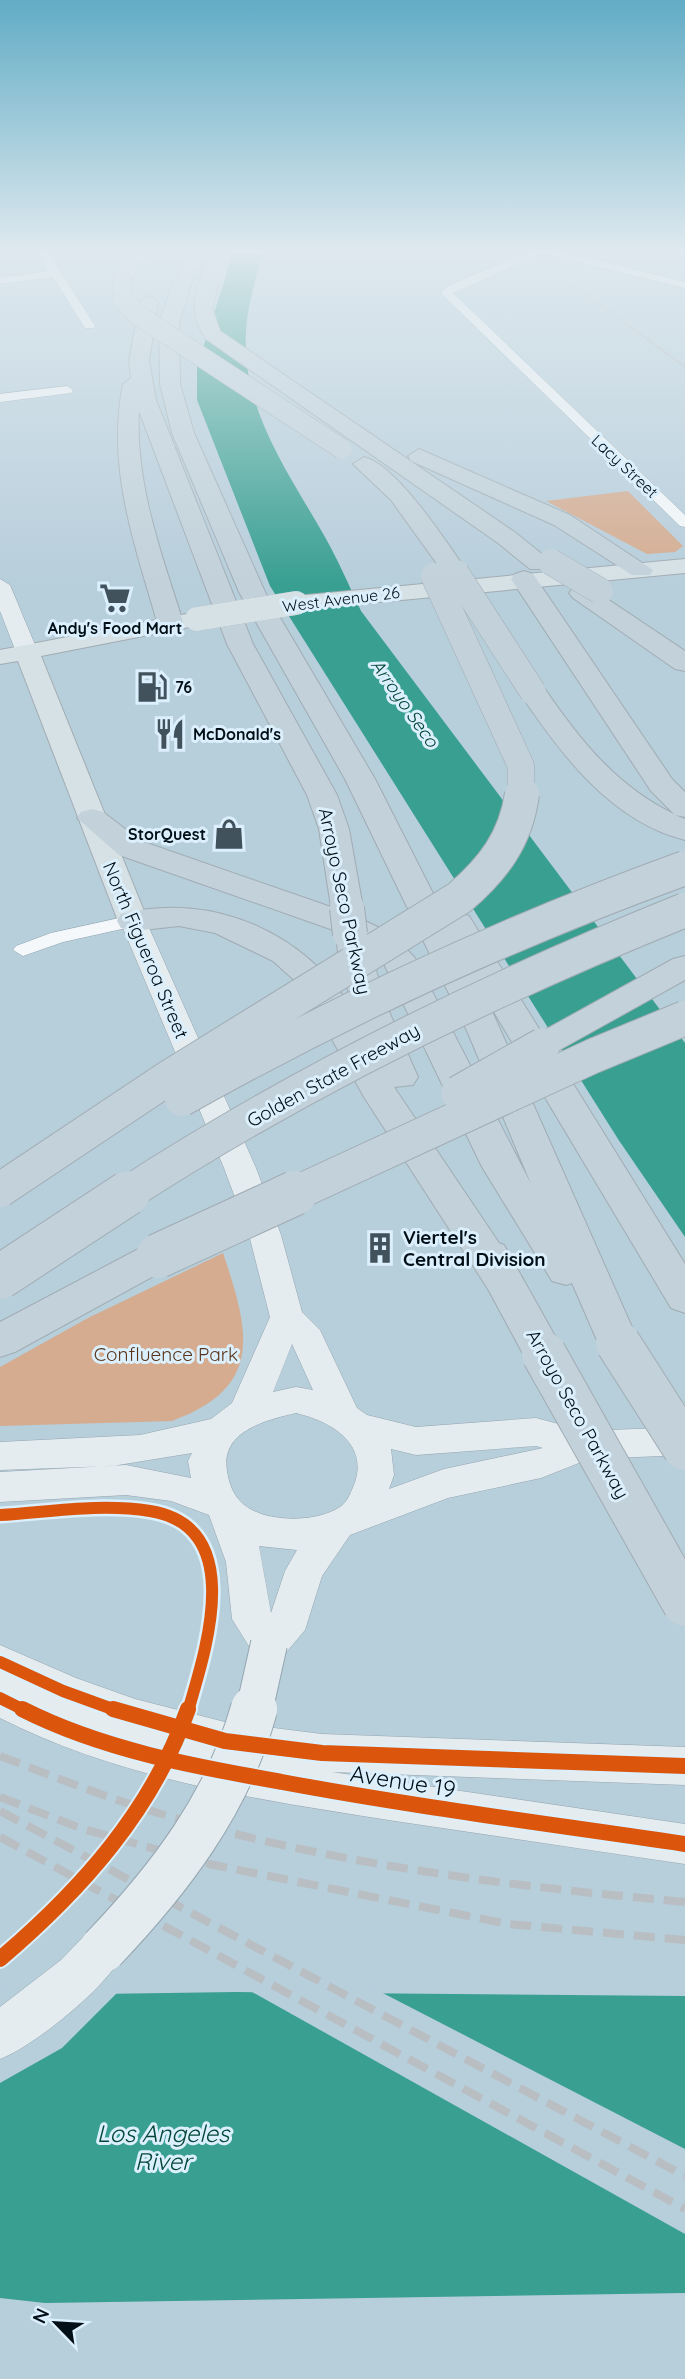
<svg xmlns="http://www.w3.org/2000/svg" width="685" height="2379" viewBox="0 0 685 2379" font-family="Quicksand,sans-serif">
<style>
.green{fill:#d5ac90}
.water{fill:#389f91}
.pier{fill:#b7cedb}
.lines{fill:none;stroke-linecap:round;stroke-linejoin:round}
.street-casing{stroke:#94a6b1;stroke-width:1}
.secondary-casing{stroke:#94a6b1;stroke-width:1}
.primary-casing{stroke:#a1acb3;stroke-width:2}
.highway-casing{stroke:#a1acb3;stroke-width:2}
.street{fill:#f4f8fa;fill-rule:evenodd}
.secondary{fill:#e5ecef;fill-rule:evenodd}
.primary{fill:#d6e1e6;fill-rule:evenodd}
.highway{fill:#c2d1da;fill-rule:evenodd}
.tram{stroke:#b8bec2;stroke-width:2}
.rail{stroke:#b8bec2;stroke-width:8;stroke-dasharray:21 10;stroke-linecap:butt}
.secondary-bridge-far1-casing{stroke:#94a6b1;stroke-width:38;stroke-linecap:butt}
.secondary-bridge-casing{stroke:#94a6b1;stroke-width:48;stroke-linecap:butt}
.primary-bridge-casing{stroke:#a1acb3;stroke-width:24;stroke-linecap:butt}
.highway-bridge-far3-casing{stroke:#a1acb3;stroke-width:21;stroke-linecap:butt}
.highway-bridge-far2-casing{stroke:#a1acb3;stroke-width:27;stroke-linecap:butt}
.highway-bridge-far1-casing{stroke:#a1acb3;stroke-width:36;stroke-linecap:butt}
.highway-bridge-casing{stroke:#a1acb3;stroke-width:46;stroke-linecap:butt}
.secondary-bridge-far1{stroke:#e5ecef;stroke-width:36}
.secondary-bridge{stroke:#e5ecef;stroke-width:46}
.primary-bridge{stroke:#d6e1e6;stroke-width:24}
.highway-bridge-far3{stroke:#c2d1da;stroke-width:20}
.highway-bridge-far2{stroke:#c2d1da;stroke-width:26}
.highway-bridge-far1{stroke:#c2d1da;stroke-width:34}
.highway-bridge{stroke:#c2d1da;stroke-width:44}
.cycleway-far1-casing{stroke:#dbf0fc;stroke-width:17}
.cycleway-casing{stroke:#dbf0fc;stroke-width:20}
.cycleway-far1{stroke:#dc550d;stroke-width:12}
.cycleway{stroke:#dc550d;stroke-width:16}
.labels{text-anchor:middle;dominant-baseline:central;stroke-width:6;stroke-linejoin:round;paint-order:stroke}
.far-street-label{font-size:16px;fill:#020f17;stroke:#dbf0fc}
.far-poi-label{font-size:16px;font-weight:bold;fill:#020f17;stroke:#dbf0fc;text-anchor:start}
.far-water-label{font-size:18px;font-style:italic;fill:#034638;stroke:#dbf0fc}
.street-label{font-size:19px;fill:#020f17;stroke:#dbf0fc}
.poi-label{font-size:19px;font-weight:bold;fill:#020f17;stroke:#dbf0fc;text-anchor:start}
.park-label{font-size:19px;fill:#59341a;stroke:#dbf0fc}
.near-street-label{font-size:23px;fill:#020f17;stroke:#dbf0fc}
.near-water-label{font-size:24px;font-style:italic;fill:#034638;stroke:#dbf0fc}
</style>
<rect width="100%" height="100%" fill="#b7cedb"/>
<g class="green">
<path d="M628,491L683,546L675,552L647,554L546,501Z"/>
<path d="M223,1253C249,1331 265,1387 172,1421L0,1426V1367L88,1318Z"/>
</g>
<g class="water">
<path d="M234,250H263C257,277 247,305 246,333C241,414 295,481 331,548C342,569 351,590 361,611L685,1043V1237L618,1139L270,586L197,400V367Z"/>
<path d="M0,1990L30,1995L236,1992L685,1996V2293L45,2303L0,2298Z"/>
</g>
<g class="pier">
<path d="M0,1987L30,1992L120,1990L62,2048L0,2083Z"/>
<path d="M245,1988L375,1989L685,2149V2234Z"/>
</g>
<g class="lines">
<defs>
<g id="street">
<path d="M37,250H47L95,326L93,328H85L53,277L0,284V278L49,271Z"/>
<path d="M533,250H553L685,282V288L542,253L453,293L685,515V527L680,526L441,293L448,286Z"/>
<path d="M67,386L73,390L71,393L0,402V394Z"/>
<path d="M133,915L140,917L143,921L140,925L63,942L23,956L13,950L16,946L51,933Z"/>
</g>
<g id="secondary">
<path d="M0,579L10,585L38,652L35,657H19L16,652L0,611Z"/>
<path d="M133,913L142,915L146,921L256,1168L281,1235L302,1312L320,1330L357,1408L367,1415L416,1427L536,1418L585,1431L685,1427V1455L589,1459L541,1478L448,1498L350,1535L322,1576L305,1630L283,1656L269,1661L255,1656L232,1619L226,1562L209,1515L171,1501L126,1495L0,1502V1472L126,1465L191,1478L188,1461L192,1453L112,1466L0,1470V1442L140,1435L211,1419L232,1403L270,1317L249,1235L224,1168L120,921L124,915ZM292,1344L313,1390L296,1387L273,1392ZM296,1413C331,1421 370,1444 354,1485C351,1492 347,1503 340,1507C316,1523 265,1523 243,1504C233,1495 229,1484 227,1471C220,1431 266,1420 296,1413ZM536,1446L543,1448L444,1469L389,1489L394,1475L391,1449L416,1455ZM259,1546L297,1550L285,1571L271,1613Z"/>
<path d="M0,1645L76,1678L135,1699L225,1722L322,1734L685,1747V1785L332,1772L685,1824V1864C588,1850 492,1835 395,1821C261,1800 122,1780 0,1718Z"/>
<path d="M103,1927L119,1933L126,1949C111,1984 36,2045 0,2059V2007L61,1960L87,1933Z"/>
</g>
<g id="primary">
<path d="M685,559V573L296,610L288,608L284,603L288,598L296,596Z"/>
<path d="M197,612L205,614L209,619L205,624L41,656L148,921L143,927L133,930L123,927L118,921L18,661L0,664V650Z"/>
</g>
<g id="highway">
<path d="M132,250H150L130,280L133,301L124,307L115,301C107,280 119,266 132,250Z"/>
<path d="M191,250H209L191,284L179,323L180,384L194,433L265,592L375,779L445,917L457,913L469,916L541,1032L673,959L685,956V980L554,1053L685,1264V1313L671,1308L488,1002L639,1343L633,1354L618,1359L603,1354L572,1283L566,1285L552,1281L482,1167L383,962L370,950L387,1007L418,1077L413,1085L394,1087L499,1243L504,1245L565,1354L559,1365L544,1370L529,1365L488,1289L364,1097L304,989L273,961L215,933L179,926L133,931L121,928L117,921L121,914C213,891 306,933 354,1012L338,954L336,931L119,855L77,818L81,812L92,809L103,812L141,841L331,907L319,829L307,795L227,644L139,411C135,485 162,555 184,625L180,631H162L158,625C135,546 106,467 123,384L131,378L129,361L140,302L149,296L158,302L149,361L156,400L253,644L337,795L349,829L363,908L355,916L392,934L415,958L531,1184L468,1033L345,779L239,592L172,433L160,384L159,323L173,284Z"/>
<path d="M215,258L224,263L212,308L220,331L516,533L548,559L551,564L548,569H530L498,543L206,339C187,311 195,293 206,263Z"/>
<path d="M419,449L570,515L653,570L650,575H632L554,525L411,461L408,456Z"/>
<path d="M364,457C397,465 448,544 468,573L465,578H447L391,500L353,464Z"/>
<path d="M524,571L533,574L672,779L685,792V817L675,815L685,819V840C610,821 560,753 519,692L523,686H543C578,738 616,786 674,814L651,791L511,579L515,574Z"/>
<path d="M582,585L591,588L685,651V671L675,669L573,598L569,593L573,588Z"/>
<path d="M158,1242L172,1246L178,1256L172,1266L15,1352L0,1357V1322L144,1246Z"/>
</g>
</defs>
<use href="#street" class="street-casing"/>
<use href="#secondary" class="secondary-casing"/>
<use href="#primary" class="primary-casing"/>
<use href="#highway" class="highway-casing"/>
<use href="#street" class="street"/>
<use href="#secondary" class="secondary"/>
<use href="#primary" class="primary"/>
<use href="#highway" class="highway"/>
<path class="tram" d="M516,250L612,313L685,367"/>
<g class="rail">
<path d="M0,1756C55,1777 109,1799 165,1815C335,1865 510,1886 685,1902"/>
<path d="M0,1797L83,1829L209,1864L508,1924L685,1940"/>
<path d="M0,1811L685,2176"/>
<path d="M0,1837L685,2209"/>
</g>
<defs>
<path id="secondary-bridge-far1" d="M254,1711L269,1644"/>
<path id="secondary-bridge" d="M103,1949C169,1880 228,1803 254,1709"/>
<path id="primary-bridge" d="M197,619L296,603"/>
<path id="highway-bridge-far3" d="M124,301L139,316L342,449"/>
<g id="highway-bridge-far2">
<path d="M551,562L600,591"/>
<path d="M456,573L533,692"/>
<path d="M434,576L521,766V796"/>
</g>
<g id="highway-bridge-far1">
<path d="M347,908L350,934"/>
<path d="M458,1093L543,1045"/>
<path d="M182,1099C344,1008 511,931 685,868"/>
<path d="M0,1190L171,1076L459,898C493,869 516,839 522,794"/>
<path d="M125,1195C301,1081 491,988 685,910"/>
<path d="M292,1195L593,1056L685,1018"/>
</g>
<g id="highway-bridge">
<path d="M158,1256L295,1193"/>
<path d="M0,1277L128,1193"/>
<path d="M618,1343L685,1448"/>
<path d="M544,1354L685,1604"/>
</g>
</defs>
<use href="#secondary-bridge-far1" class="secondary-bridge-far1-casing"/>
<use href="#secondary-bridge" class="secondary-bridge-casing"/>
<use href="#primary-bridge" class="primary-bridge-casing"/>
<use href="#highway-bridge-far3" class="highway-bridge-far3-casing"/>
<use href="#highway-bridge-far2" class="highway-bridge-far2-casing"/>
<use href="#highway-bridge-far1" class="highway-bridge-far1-casing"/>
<use href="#highway-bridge" class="highway-bridge-casing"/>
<use href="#secondary-bridge-far1" class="secondary-bridge-far1"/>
<use href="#secondary-bridge" class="secondary-bridge"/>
<use href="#primary-bridge" class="primary-bridge"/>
<use href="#highway-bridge-far3" class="highway-bridge-far3"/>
<use href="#highway-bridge-far2" class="highway-bridge-far2"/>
<use href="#highway-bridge-far1" class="highway-bridge-far1"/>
<use href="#highway-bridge" class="highway-bridge"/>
<defs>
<g id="cycleway-far1">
<path d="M0,1515C49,1512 100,1503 150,1511C247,1527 206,1649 188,1711"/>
<path d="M0,1662L63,1691L118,1711"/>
<path d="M0,1698L26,1711"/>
</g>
<g id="cycleway">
<path d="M22,1709C103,1750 193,1766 282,1782C415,1807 551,1824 685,1844"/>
<path d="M113,1709L225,1741L322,1753L685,1766"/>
<path d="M0,1959C81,1890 152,1811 188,1709"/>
</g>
</defs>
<use href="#cycleway-far1" class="cycleway-far1-casing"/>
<use href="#cycleway" class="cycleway-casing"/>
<use href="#cycleway-far1" class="cycleway-far1"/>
<use href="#cycleway" class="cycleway"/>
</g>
<linearGradient id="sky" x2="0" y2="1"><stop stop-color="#61acc5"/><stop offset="0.43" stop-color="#dfe9ef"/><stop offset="1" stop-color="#dfe9ef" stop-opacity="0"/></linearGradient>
<rect width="685" height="583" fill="url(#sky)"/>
<defs>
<symbol id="supermarket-bare" viewBox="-9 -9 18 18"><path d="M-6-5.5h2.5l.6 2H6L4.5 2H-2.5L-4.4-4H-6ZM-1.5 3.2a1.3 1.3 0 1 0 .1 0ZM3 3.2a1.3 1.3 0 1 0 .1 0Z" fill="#41525c" stroke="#dbf0fc" stroke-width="2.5" paint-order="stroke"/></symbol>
<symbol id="fuel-bare" viewBox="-9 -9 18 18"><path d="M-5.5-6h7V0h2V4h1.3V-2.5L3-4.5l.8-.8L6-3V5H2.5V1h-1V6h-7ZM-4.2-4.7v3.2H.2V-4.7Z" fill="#41525c" stroke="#dbf0fc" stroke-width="2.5" paint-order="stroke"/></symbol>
<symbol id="restaurant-bare" viewBox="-9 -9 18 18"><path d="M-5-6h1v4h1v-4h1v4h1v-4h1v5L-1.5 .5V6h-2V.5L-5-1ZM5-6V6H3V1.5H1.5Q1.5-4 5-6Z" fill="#41525c" stroke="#dbf0fc" stroke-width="2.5" paint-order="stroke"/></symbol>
<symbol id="shop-bare" viewBox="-9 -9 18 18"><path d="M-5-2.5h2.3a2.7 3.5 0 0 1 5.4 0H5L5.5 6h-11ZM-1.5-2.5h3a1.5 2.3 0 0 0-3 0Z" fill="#41525c" stroke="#dbf0fc" stroke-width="2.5" paint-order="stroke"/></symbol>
<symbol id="building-bare" viewBox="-9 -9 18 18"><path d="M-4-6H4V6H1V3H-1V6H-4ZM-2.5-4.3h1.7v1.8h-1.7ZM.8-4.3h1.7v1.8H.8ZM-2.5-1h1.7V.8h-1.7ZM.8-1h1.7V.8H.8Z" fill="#41525c" stroke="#dbf0fc" stroke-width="2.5" paint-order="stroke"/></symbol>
</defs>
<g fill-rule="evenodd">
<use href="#supermarket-bare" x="93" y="576" width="44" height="44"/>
<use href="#fuel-bare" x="130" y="665" width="44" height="44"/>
<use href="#restaurant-bare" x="148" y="712" width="44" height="44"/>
<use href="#shop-bare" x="207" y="812" width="44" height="44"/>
<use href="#building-bare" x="358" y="1226" width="44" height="44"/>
</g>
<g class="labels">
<g class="far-street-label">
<text transform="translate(625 466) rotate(43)">Lacy Street</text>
<text transform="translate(341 599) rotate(-7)">West Avenue 26</text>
</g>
<g class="far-poi-label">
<text x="115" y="628" text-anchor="middle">Andy's Food Mart</text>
<text x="175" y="687">76</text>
<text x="193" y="734">McDonald's</text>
<text x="206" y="834" text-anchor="end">StorQuest</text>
</g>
<g class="far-water-label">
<text transform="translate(405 703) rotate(55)">Arroyo Seco</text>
</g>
<g class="street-label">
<text transform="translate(345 901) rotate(78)">Arroyo Seco Parkway</text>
<text transform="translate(146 950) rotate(67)">North Figueroa Street</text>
<text transform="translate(333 1075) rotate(-29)">Golden State Freeway</text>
<text transform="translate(578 1414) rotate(61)">Arroyo Seco Parkway</text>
</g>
<g class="poi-label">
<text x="403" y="1237">Viertel's<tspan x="403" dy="22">Central Division</tspan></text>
</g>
<g class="park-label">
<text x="166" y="1354">Confluence Park</text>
</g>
<g class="near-street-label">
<text transform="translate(403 1781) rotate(9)">Avenue 19</text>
</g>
<g class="near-water-label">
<text x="163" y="2133">Los Angeles<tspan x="163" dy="28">River</tspan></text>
</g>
</g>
<g transform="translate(56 2323) rotate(295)" stroke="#dbf0fc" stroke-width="5" paint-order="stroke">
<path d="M0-5L12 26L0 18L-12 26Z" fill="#020f17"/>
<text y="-10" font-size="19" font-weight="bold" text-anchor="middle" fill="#020f17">N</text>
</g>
</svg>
